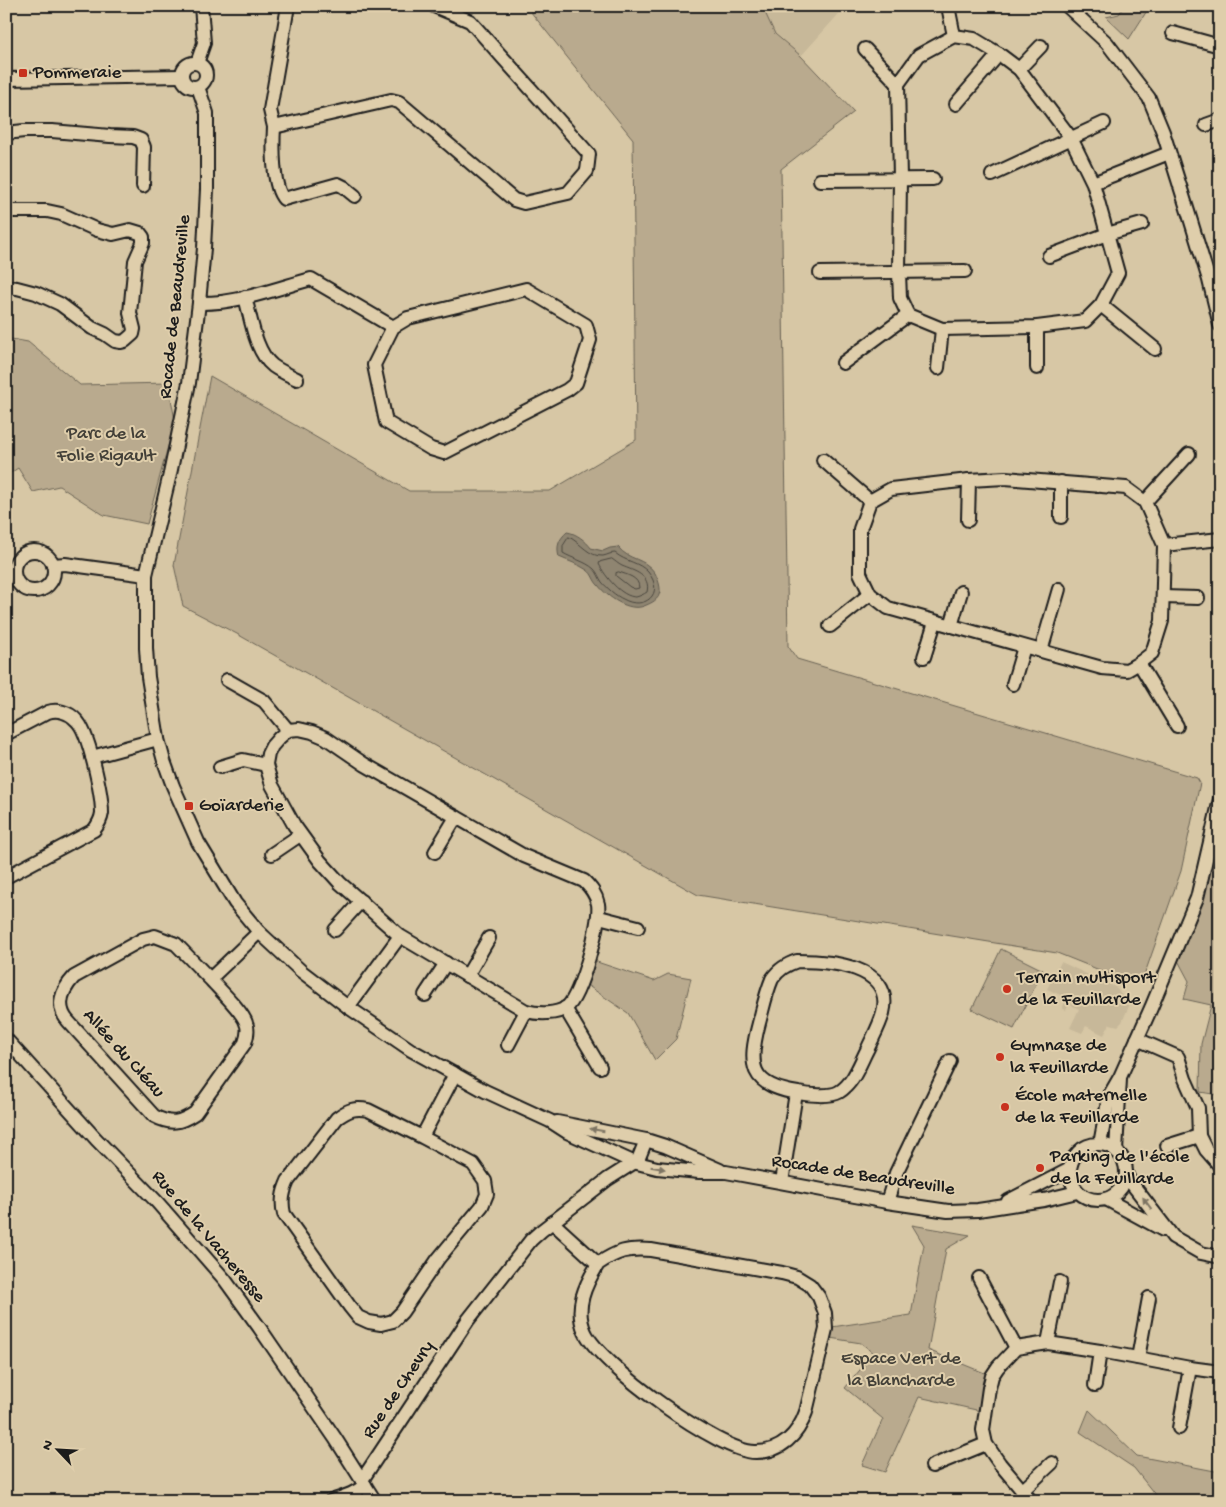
<svg xmlns="http://www.w3.org/2000/svg" width="1226" height="1507" viewBox="0 0 1226 1507" font-family="'Gochi Hand',sans-serif">
<style>
.built{fill:#c7b899}
.green{fill:#b9aa8e;stroke:#6a6355}
.water{fill:#8f8571;stroke:#615b4f}
.lines{fill:none;stroke-linecap:round;stroke-linejoin:round}
.shore{stroke:#4a463e;stroke-width:1}
.minor-casing{stroke:#1c1c1c;stroke-width:16}
.minor{stroke:#dfceab;stroke-width:12}
.oneway{fill:#7e7564}
.poi-dot{fill:#c8321e;stroke:#dfceab;stroke-width:2}
.labels{text-anchor:middle;dominant-baseline:central;stroke-width:4;stroke-linejoin:round;paint-order:stroke}
.poi-label{font-size:19px;fill:#1c1c1c;stroke:#dfceab;text-anchor:start}
.street-label{font-size:19px;fill:#1c1c1c;stroke:#dfceab}
.park-label{font-size:19px;fill:#434038;stroke:#dfceab}
</style>
<rect width="100%" height="100%" fill="#d7c7a5"/>
<filter id="ink" filterUnits="userSpaceOnUse"><feTurbulence type="fractalNoise" baseFrequency=".02" numOctaves="2"/><feDisplacementMap in="SourceGraphic" scale="10" xChannelSelector="R" yChannelSelector="G"/><feConvolveMatrix kernelMatrix="1 2 1 2 8 2 1 2 1" color-interpolation-filters="sRGB"/></filter>
<g filter="url(#ink)">
<g class="built">
<path d="M762,6H846L801,56L775,33Z"/>
<path d="M1061,962L1117,988L1129,1006L1122,1022L1118,1026L1110,1024L1104,1035L1086,1026L1082,1033L1070,1028L1079,1009L1069,1004L1066,1010L1062,1009L1067,998L1047,989Z"/>
</g>
<g class="green">
<path d="M526,6H762L775,34L801,56L854,112L781,169L788,646L797,659L1197,778L1200,783L1181,871L1144,976L1122,979L1057,953L698,895L237,634L183,606L174,565L210,376L409,491H550L636,440L633,139Z"/>
<path d="M1124,6H1150L1129,39L1106,17L1119,14Z"/>
<path d="M6,338L28,342L80,385L168,383L175,420L147,524L104,515L59,486L33,492L18,468L6,476Z"/>
<path d="M1217,807L1220,808V1095L1200,1092L1201,1044L1211,1005L1184,999L1189,981L1174,953Z"/>
<path d="M1001,949L1043,970L1014,1029L972,1009Z"/>
<path d="M588,959L654,981L668,974L691,978L676,1039L655,1060L628,1013L581,981Z"/>
<path d="M912,1225L970,1235L946,1249L928,1350L992,1376L985,1412L919,1397L885,1472L862,1465L883,1419L845,1388L874,1353L861,1343L830,1338L832,1327L911,1315L924,1245Z"/>
<path d="M1089,1410L1137,1456L1220,1472V1501H1160L1134,1468L1080,1432Z"/>
</g>
<path class="water" d="M567,532C576,533 586,541 591,548L603,551L610,548L618,547C629,561 644,557 655,573C658,579 662,589 659,595C657,601 649,604 644,606C629,612 607,597 598,585C593,580 593,574 587,570C578,564 568,561 559,557C556,546 559,539 567,532Z"/>
<g class="lines">
<g class="shore">
<path d="M569,537C581,543 589,557 603,556C608,555 610,553 615,553C626,562 639,562 648,572C666,594 644,611 623,599C616,596 607,588 602,582C599,578 598,573 594,569C585,561 573,559 563,553V546Z"/>
<path d="M612,559C615,561 618,564 622,566C634,571 651,575 647,592C644,594 640,596 636,597C621,597 605,576 599,564L600,562Z"/>
<path d="M619,572C627,575 639,577 639,588L635,589L630,587L616,576V573Z"/>
</g>
<defs>
<g id="minor">
<path d="M288,6L270,110L274,127L391,100L399,102L514,200L524,203L568,193L587,171L589,154L470,21L434,6"/>
<path d="M948,6L954,36"/>
<path d="M1067,6L1107,43L1149,98L1163,132L1190,218L1209,280L1220,325"/>
<path d="M1173,33L1220,46"/>
<path d="M865,49L898,84"/>
<circle cx="194" cy="75" r="12"/>
<path d="M197,63L204,43L201,6"/>
<path d="M1019,69L1041,46"/>
<path d="M6,79L182,76"/>
<path d="M198,87L207,113V189L204,248L199,303L189,383L170,474L146,575V648L148,677L158,739L164,761L173,786L198,842L235,903L259,932L301,971L348,1007L411,1050L485,1091L550,1121L567,1132L633,1162L657,1168L699,1172H726L887,1202L948,1211L978,1210L1044,1200L1077,1192"/>
<path d="M956,104L999,54"/>
<path d="M1206,125L1220,120"/>
<path d="M274,127C273,144 272,187 284,199L338,184L344,187L355,196"/>
<path d="M6,133L24,131H52L110,136L133,137L141,140L144,147L143,186"/>
<path d="M992,175L1104,123"/>
<path d="M820,180L933,179"/>
<path d="M1093,183L1118,273L1101,305L1085,321L1037,327L942,329L908,315L900,298L899,273L900,178L898,84L919,55L954,36L974,39L999,54L1019,69L1071,138L1093,183L1169,153"/>
<path d="M6,211H47L61,214L97,230L113,234L130,230L140,233L143,237V243L135,261L130,313L134,329L133,334L125,341L121,342L115,341L105,334L92,328L60,304L36,293L17,288L6,287"/>
<path d="M1049,256L1107,234L1142,224"/>
<path d="M820,273L965,271"/>
<path d="M245,297C251,318 255,352 273,366C280,371 289,375 297,379"/>
<path d="M199,303C236,304 275,289 311,279L393,327L408,318L526,289L586,325L590,340L576,383L567,390L444,453L431,449L386,422L374,365L393,327"/>
<path d="M1101,305L1155,349"/>
<path d="M843,363L908,315"/>
<path d="M938,368L942,329"/>
<path d="M1037,368V327"/>
<path d="M823,460L870,501"/>
<path d="M1005,478L1126,488L1145,502L1164,545L1162,621L1152,653L1139,663L1127,670L1102,668L888,608L870,594L860,573V529L870,501L891,489L969,480Z"/>
<path d="M1145,502L1189,454"/>
<path d="M1061,517V482"/>
<path d="M968,520L969,480"/>
<path d="M1164,545L1220,539"/>
<circle cx="34" cy="571" r="20"/>
<path d="M53,565L65,564L146,575"/>
<path d="M1163,597L1198,598"/>
<path d="M830,626L870,594"/>
<path d="M951,626L961,592"/>
<path d="M1041,651L1059,589"/>
<path d="M924,657L935,622"/>
<path d="M1139,663L1177,726"/>
<path d="M227,680L264,701L288,730"/>
<path d="M1013,684L1024,647"/>
<path d="M6,734L48,712C57,709 69,712 76,720C89,731 102,795 102,813C101,820 98,825 94,830L6,877"/>
<path d="M92,757L158,739"/>
<path d="M220,767L243,760L266,765"/>
<path d="M435,852L456,817"/>
<path d="M272,854L300,835"/>
<path d="M599,917L638,927"/>
<path d="M335,930L361,901"/>
<path d="M797,961C828,961 895,965 883,1013C880,1025 873,1037 868,1048C860,1063 854,1083 839,1092C831,1097 808,1095 798,1093C749,1086 748,1064 759,1023C763,1008 766,993 772,979C779,969 786,965 797,961Z"/>
<path d="M467,976L489,938"/>
<path d="M210,979C219,989 243,1012 246,1023C249,1029 247,1037 245,1043L195,1113C180,1123 171,1125 154,1116L68,1021C55,1006 62,990 74,977L143,939L155,936L176,944L210,979L259,932"/>
<path d="M425,995L446,963"/>
<path d="M348,1007L400,936L526,1011C537,1014 557,1015 567,1007C581,995 601,922 598,904C596,894 591,888 584,881L524,856L364,764L326,738L312,732L299,729L288,730L279,738L272,746L268,754L266,765L272,785L294,825L320,861L340,883L400,936"/>
<path d="M565,1008L600,1067"/>
<path d="M6,1039L96,1139L157,1202L225,1280L259,1327L335,1438L375,1501"/>
<path d="M1137,1039L1178,1057L1185,1079L1198,1108L1199,1136L1206,1150L1220,1166"/>
<path d="M508,1045L526,1011"/>
<path d="M557,1122L646,1140L665,1146L720,1170"/>
<path d="M422,1137L368,1110C355,1107 348,1110 337,1118L288,1181C283,1192 281,1201 284,1214L350,1307L358,1317L369,1322L381,1324L393,1321L402,1312L438,1259L482,1206L487,1194L485,1181L473,1164L422,1137L455,1074"/>
<path d="M1100,1144L1109,1096L1120,1077L1151,1008L1197,898L1220,799"/>
<circle cx="1098" cy="1172" r="28"/>
<path d="M1167,1146L1199,1136"/>
<path d="M1116,1151L1120,1079"/>
<path d="M1126,1173L1129,1180L1173,1237L1201,1253L1220,1257"/>
<path d="M782,1182L796,1093"/>
<path d="M1106,1199L1163,1230"/>
<path d="M1008,1201L1070,1169"/>
<path d="M887,1202L896,1173L950,1061"/>
<path d="M552,1222L598,1264C617,1251 628,1248 651,1250L782,1273L797,1277L810,1285L819,1297L825,1313L826,1329L806,1412C798,1435 781,1452 756,1452C720,1453 600,1365 585,1332C574,1308 585,1285 598,1264"/>
<path d="M979,1278L1016,1348"/>
<path d="M1048,1343L1060,1282"/>
<path d="M1138,1358L1149,1298"/>
<path d="M1095,1385L1100,1351"/>
<path d="M1179,1428L1190,1368"/>
<path d="M932,1466L986,1444"/>
<path d="M362,1480L468,1320L531,1240L541,1231L608,1179L638,1160L646,1140"/>
<path d="M1022,1491L1052,1463"/>
<path d="M331,1501C343,1497 355,1494 365,1485"/>
<path d="M1031,1501L1000,1464L986,1444L983,1430L989,1388L992,1376L998,1367L1016,1348L1048,1343L1100,1351L1190,1368L1220,1372"/>
</g>
</defs>
<use href="#minor" class="minor-casing"/>
<use href="#minor" class="minor"/>
</g>
<defs><path id="oneway-solid" d="M-6-.8H1V-3.2L6.5 0L1 3.2V.8H-6Z" transform="scale(1.25)"/></defs>
<g class="oneway">
<use href="#oneway-solid" transform="translate(597 1130) rotate(-170)"/>
<use href="#oneway-solid" transform="translate(658 1168) rotate(9)"/>
<use href="#oneway-solid" transform="translate(1147 1203) rotate(-126)"/>
</g>
</g>
<g class="poi-dot">
<rect x="18" y="68" width="10" height="10" rx="2.5"/>
<rect x="184" y="801" width="10" height="10" rx="2.5"/>
<circle cx="1007" cy="989" r="5"/>
<circle cx="1000" cy="1057" r="5"/>
<circle cx="1005" cy="1107" r="5"/>
<circle cx="1040" cy="1168" r="5"/>
</g>
<g class="labels">
<g class="poi-label">
<text x="33" y="73">Pommeraie</text>
<text x="199" y="806">Goïarderie</text>
<text x="1017" y="978">Terrain multisport<tspan x="1017" dy="22">de la Feuillarde</tspan></text>
<text x="1010" y="1046">Gymnase de<tspan x="1010" dy="22">la Feuillarde</tspan></text>
<text x="1015" y="1096">École maternelle<tspan x="1015" dy="22">de la Feuillarde</tspan></text>
<text x="1050" y="1157">Parking de l'école<tspan x="1050" dy="22">de la Feuillarde</tspan></text>
</g>
<g class="street-label">
<text transform="translate(176 307) rotate(-84)">Rocade de Beaudreville</text>
<text transform="translate(123 1054) rotate(48)">Allée du Cléau</text>
<text transform="translate(863 1176) rotate(9)">Rocade de Beaudreville</text>
<text transform="translate(208 1237) rotate(50)">Rue de la Vacheresse</text>
<text transform="translate(399 1390) rotate(-56)">Rue de Chevry</text>
</g>
<g class="park-label">
<text x="106" y="434">Parc de la<tspan x="106" dy="22">Folie Rigault</tspan></text>
<text x="901" y="1359">Espace Vert de<tspan x="901" dy="22">la Blancharde</tspan></text>
</g>
</g>
<rect width="1226" height="1507" fill="none" stroke="#dfceab" stroke-width="25"/>
<rect x="12" y="12" width="1201" height="1482" fill="none" stroke="#1c1c1c" stroke-width="2" filter="url(#ink)"/>
<g transform="translate(58 1450) rotate(295)" stroke="#dfceab" stroke-width="4" paint-order="stroke">
<path d="M0-4L9 19L0 12L-9 19Z" fill="#1c1c1c"/>
<text y="-8" font-size="14" font-weight="bold" text-anchor="middle" fill="#1c1c1c">N</text>
</g>
</svg>
